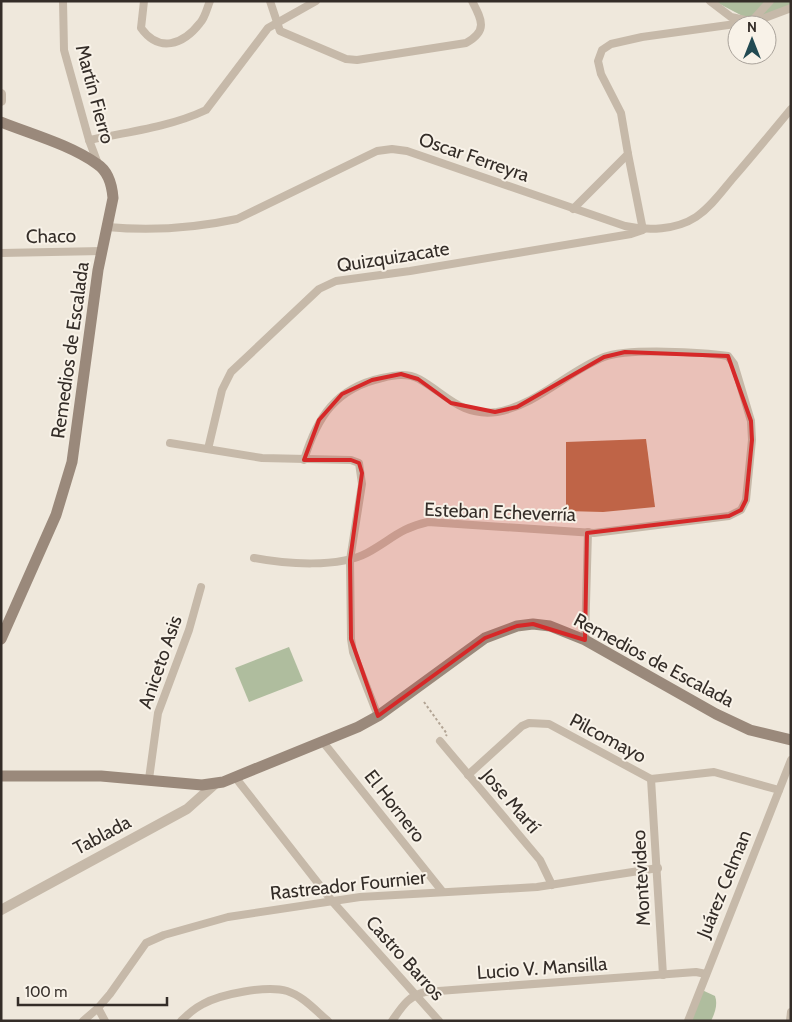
<svg xmlns="http://www.w3.org/2000/svg" width="792" height="1022" viewBox="0 0 792 1022" font-family="Cabin,sans-serif">
<style>
.green{fill:#afbd9e}
.building{fill:#ba744f}
.lines{fill:none;stroke-linecap:round;stroke-linejoin:round}
.path{stroke:#b2a494;stroke-width:2;stroke-dasharray:2.5 2.5;stroke-linecap:butt}
.minor{stroke:#c6b9a9;stroke-width:8}
.tertiary{stroke:#c6b9a9;stroke-width:10}
.secondary{stroke:#9a897b;stroke-width:11}
.marked{fill:#d62828;fill-opacity:0.2;stroke:#d62828;stroke-width:4;stroke-linejoin:round}
.labels{text-anchor:middle;dominant-baseline:central;stroke-width:4;stroke-linejoin:round;paint-order:stroke}
.street-label{font-size:19px;fill:#342d28;stroke:#f8f2e8}
</style>
<rect width="100%" height="100%" fill="#efe8dc"/>
<g class="green">
<path d="M714,1H791V8L752,21Z"/>
<path d="M289,647L303,681L249,702L235,668Z"/>
<path d="M702,990L715,996C718,1004 715,1013 711,1021H690Z"/>
</g>
<path class="building" d="M646,439L655,507L603,512L566,511V442Z"/>
<g class="lines">
<path class="path" d="M424,702L447,734L446,736"/>
<g class="minor">
<path d="M63,1L64,50L89,140L98,164"/>
<path d="M144,1L141,28C159,53 183,45 200,23C205,18 207,8 210,1"/>
<path d="M270,1L280,31L346,59L357,60L466,43C488,31 482,20 472,1"/>
<path d="M710,1L731,17L745,20"/>
<path d="M752,21L770,1"/>
<path d="M89,140C128,132 170,127 206,110L268,28L316,1"/>
<path d="M573,209L628,154L621,113L601,74L598,61L602,50L611,44L642,37L757,21L791,8"/>
<path d="M107,227C149,231 195,228 237,219L377,151L392,149L407,151L625,226C648,231 676,230 696,217C711,207 722,191 734,177C753,155 772,132 791,109"/>
<path d="M1,253L102,251"/>
<path d="M170,443L262,458L351,460L359,463L362,484L350,560L351,639L353,652L378,716"/>
<path d="M208,449L222,390L231,372L319,289L336,281L410,271L631,234L643,230L628,154"/>
<path d="M254,558C285,564 339,568 367,553C391,540 400,528 428,522L594,533L729,516L741,510L746,500L752,440L751,421L734,364L728,356C703,352 627,348 604,357C568,371 537,405 497,412C461,417 446,394 419,379C407,373 395,375 382,378C336,388 317,417 304,460"/>
<path d="M585,640L588,532"/>
<path d="M440,741L540,860L552,885"/>
<path d="M323,742L442,891"/>
<path d="M468,775L522,726L529,723L549,724L651,779L714,772L779,790"/>
<path d="M235,777L332,901L439,1021"/>
<path d="M149,779L158,713L189,630L201,587"/>
<path d="M651,779L663,975"/>
<path d="M98,1008L105,1021"/>
<path d="M83,1021L98,1008L110,994L146,943L164,935L228,917L360,897L537,887L658,868"/>
<path d="M181,1021C188,1014 195,1008 203,1004C221,994 267,985 287,991C303,996 315,1010 328,1021"/>
<path d="M392,1021C402,1007 408,996 425,992L696,972L706,974"/>
<path d="M688,1021L791,760"/>
<path d="M790,1021L791,1012"/>
</g>
<g class="tertiary">
<path d="M1,94V101"/>
<path d="M1,910L187,809L215,784"/>
</g>
<g class="secondary">
<path d="M1,122C31,134 71,145 97,164C108,171 112,185 113,198L98,270L72,462L56,515L1,639"/>
<path d="M1,776H101L202,785L223,782L358,727L378,716L485,638L517,626L533,624L550,626L585,640L716,714L750,730L791,740"/>
</g>
</g>
<path class="marked" d="M625,352L728,356L751,421L752,440L746,500L741,510L729,516L587,533L585,640L533,624L517,626L485,638L378,716L351,639L350,560L362,473L359,463L351,460H304L319,420L342,394L372,380L401,374L418,379L451,403L495,412L517,407L604,357Z"/>
<g class="labels">
<g class="street-label">
<text transform="translate(95 94) rotate(75)">Martín Fierro</text>
<text transform="translate(474 157) rotate(19)">Oscar Ferreyra</text>
<text transform="translate(51 236) rotate(-1)">Chaco</text>
<text transform="translate(393 257) rotate(-9)">Quizquizacate</text>
<text transform="translate(70 350) rotate(-82)">Remedios de Escalada</text>
<text transform="translate(500 512) rotate(2)">Esteban Echeverría</text>
<text transform="translate(654 660) rotate(28)">Remedios de Escalada</text>
<text transform="translate(160 662) rotate(-71)">Aniceto Asis</text>
<text transform="translate(608 738) rotate(28)">Pilcomayo</text>
<text transform="translate(511 801) rotate(49)">Jose Martí</text>
<text transform="translate(395 806) rotate(52)">El Hornero</text>
<text transform="translate(102 835) rotate(-28)">Tablada</text>
<text transform="translate(641 878) rotate(-93)">Montevideo</text>
<text transform="translate(724 884) rotate(-68)">Juárez Celman</text>
<text transform="translate(348 885) rotate(-6)">Rastreador Fournier</text>
<text transform="translate(405 958) rotate(48)">Castro Barros</text>
<text transform="translate(542 968) rotate(-4)">Lucio V. Mansilla</text>
</g>
</g>
<rect width="792" height="1022" fill="none" stroke="#342d28" stroke-width="5"/>
<g transform="translate(752 40)"><circle r="24" fill="#f8f2e8" stroke="#aaa39b"/>
<path d="M0-4L9 19L0 12L-9 19Z" fill="#224a52"/>
<text y="-8" font-size="14" font-weight="bold" text-anchor="middle" fill="#342d28">N</text>
</g>
<path d="M18 997v8h149v-8" fill="none" stroke="#342d28" stroke-width="2.5"/>
<text x="25" y="997" font-size="15" fill="#342d28" stroke="#f8f2e8" stroke-width="4" paint-order="stroke">100 m</text>
</svg>
